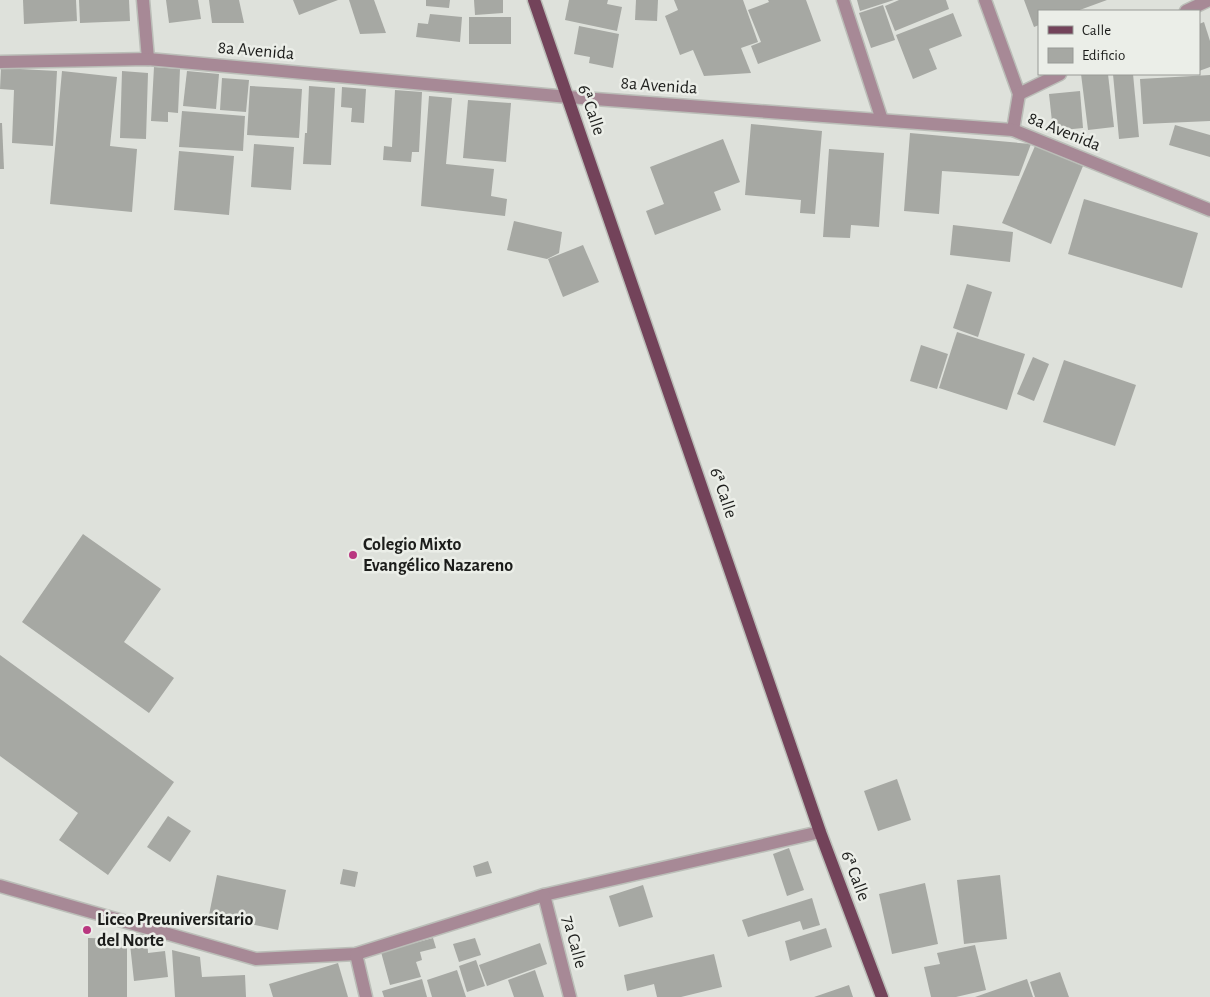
<svg xmlns="http://www.w3.org/2000/svg" width="1210" height="997" viewBox="0 0 1210 997" font-family="'Alegreya Sans',sans-serif">
<style>
.building{fill:#a6a8a3}
.lines{fill:none;stroke-linecap:round;stroke-linejoin:round}
.minor-casing{stroke:#bbbeb8;stroke-width:15}
.major-casing{stroke:#bbbeb8;stroke-width:15}
.minor{stroke:#a78996;stroke-width:12}
.major{stroke:#73435a;stroke-width:12}
.poi-dot{fill:#b93780;stroke:#ebeee8;stroke-width:2}
.labels{text-anchor:middle;dominant-baseline:central;stroke-width:5;stroke-linejoin:round;paint-order:stroke}
.street-label{font-size:18px;fill:#1c1d1b;stroke:#ebeee8}
.poi-label{font-size:18px;font-weight:bold;fill:#1c1d1b;stroke:#ebeee8;text-anchor:start}
</style>
<rect width="100%" height="100%" fill="#dee1db"/>
<g class="building">
<path d="M23,0H76L77,21L24,24Z"/>
<path d="M79,0H129L130,21L80,23Z"/>
<path d="M166,0H198L201,19L169,23Z"/>
<path d="M209,0H239L244,23H212Z"/>
<path d="M293,0H338L299,15Z"/>
<path d="M349,0H374L386,33L360,34Z"/>
<path d="M426,0H450L449,8L426,6Z"/>
<path d="M474,0H503V13L475,15Z"/>
<path d="M569,0H608L607,4L622,7L617,31L565,20Z"/>
<path d="M636,0H658L657,21L635,20Z"/>
<path d="M674,0H743L758,42L741,48L751,73L704,76L693,50L680,55L665,16L678,10Z"/>
<path d="M768,0H806L821,41L758,64L751,46L761,42L748,10L769,2Z"/>
<path d="M857,0H894L860,11Z"/>
<path d="M899,0H946L949,9L895,31L885,6Z"/>
<path d="M1024,0H1107L1077,11H1039V25L1034,27Z"/>
<path d="M883,5L895,40L871,48L859,13Z"/>
<path d="M953,13L962,36L929,49L937,69L913,79L896,35Z"/>
<path d="M430,14L462,17L460,42L416,37L418,23L428,24Z"/>
<rect x="469" y="17" width="42" height="27"/>
<path d="M1204,22L1210,41V67L1199,71V24Z"/>
<path d="M579,26L619,34L613,68L589,63L590,57L574,54Z"/>
<path d="M154,67L180,69L178,113L168,112V122L151,121Z"/>
<path d="M1,68L57,71L53,146L12,143L14,90L0,89Z"/>
<path d="M62,71L117,77L110,146L137,149L132,212L50,204Z"/>
<path d="M122,71L148,73L146,139L120,138Z"/>
<path d="M187,71L219,74L216,109L183,106Z"/>
<path d="M1081,74H1108L1114,127L1088,130Z"/>
<path d="M1113,74H1133L1139,137L1119,139Z"/>
<path d="M1210,75V121L1143,124L1140,79Z"/>
<path d="M222,78L249,80L246,112L220,110Z"/>
<path d="M250,86L302,89L299,138L247,135Z"/>
<path d="M309,86L335,88L331,165L303,164L305,133H307Z"/>
<path d="M342,87L366,89L364,123L351,122L352,108L341,107Z"/>
<path d="M395,90L422,92L419,152H412L411,162L383,160L384,146L392,147Z"/>
<path d="M1080,91L1083,128L1053,131L1049,94Z"/>
<path d="M429,96L452,98L446,164L494,169L491,196L507,199L505,216L421,206Z"/>
<path d="M468,100L511,103L506,162L463,158Z"/>
<path d="M182,111L245,116L243,151L179,147Z"/>
<path d="M0,123H2L4,169H0Z"/>
<path d="M751,124L822,131L815,214L800,213L801,200L745,195Z"/>
<path d="M1175,125L1210,135V157L1169,145Z"/>
<path d="M910,133L1031,144L1019,176L942,171L939,214L904,211Z"/>
<path d="M723,139L740,182L714,192L721,210L655,235L646,211L664,204L650,167Z"/>
<path d="M254,144L294,147L291,190L251,187Z"/>
<path d="M1035,146L1083,166L1051,244L1002,223Z"/>
<path d="M829,149L884,153L879,227L851,225L850,238L823,237Z"/>
<path d="M179,151L234,156L229,215L174,210Z"/>
<path d="M1084,199L1198,233L1182,288L1068,254Z"/>
<path d="M514,221L562,232L559,253L547,259L507,250Z"/>
<path d="M953,225L1013,232L1010,262L950,255Z"/>
<path d="M583,245L599,282L563,297L548,259Z"/>
<path d="M967,284L992,292L978,337L953,328Z"/>
<path d="M957,332L1025,354L1007,410L939,388Z"/>
<path d="M921,345L948,354L937,389L910,381Z"/>
<path d="M1033,357L1049,364L1034,401L1017,394Z"/>
<path d="M1064,360L1136,385L1115,446L1043,422Z"/>
<path d="M83,534L161,589L124,642L174,678L149,713L22,622Z"/>
<path d="M0,655L174,782L108,875L59,840L78,813L0,756Z"/>
<path d="M897,779L911,820L878,831L864,791Z"/>
<path d="M168,816L191,831L170,862L147,847Z"/>
<path d="M789,848L804,890L787,896L773,854Z"/>
<path d="M488,861L492,873L476,877L473,866Z"/>
<path d="M343,869L358,872L355,887L340,884Z"/>
<path d="M217,875L286,890L278,930L209,915Z"/>
<path d="M1000,875L1007,939L964,944L957,880Z"/>
<path d="M925,883L938,944L892,954L879,894Z"/>
<path d="M643,885L653,917L619,927L609,896Z"/>
<path d="M812,898L820,925L803,930L800,921L748,937L742,920Z"/>
<path d="M826,928L832,947L790,961L785,941Z"/>
<path d="M147,934L148,953L165,951L168,977L134,981L129,935Z"/>
<path d="M88,938L127,939V997H88Z"/>
<path d="M433,938L436,948L420,952L422,960L416,962L421,977L390,985L381,952Z"/>
<path d="M475,938L481,955L459,962L453,944Z"/>
<path d="M540,943L547,964L487,986L479,965Z"/>
<path d="M975,945L986,990L956,997H931L924,967L940,964L937,953Z"/>
<path d="M172,950L200,957L202,977L245,975L246,997H175Z"/>
<path d="M714,954L722,987L681,997H657L654,984L627,991L624,975Z"/>
<path d="M476,960L485,986L467,992L459,966Z"/>
<path d="M338,963L348,997H273L269,984Z"/>
<path d="M457,970L466,997H432L427,980Z"/>
<path d="M535,970L544,997H514L508,980Z"/>
<path d="M1060,972L1069,997H1035L1030,982Z"/>
<path d="M422,979L427,997H384L382,991Z"/>
<path d="M1027,979L1033,997H975Z"/>
<path d="M849,985L853,997H814Z"/>
</g>
<g class="lines">
<defs>
<g id="minor">
<path d="M143,0L148,59"/>
<path d="M843,0L882,120"/>
<path d="M985,0L1019,94L1013,130"/>
<path d="M1186,11L1209,0"/>
<path d="M0,62L148,59L568,97L1013,130L1210,210"/>
<path d="M1019,94L1060,74"/>
<path d="M0,886L256,959L356,954L544,895L820,832"/>
<path d="M544,895L570,997"/>
<path d="M356,954L366,997"/>
</g>
<path id="major" d="M534,0L820,832L882,997"/>
</defs>
<use href="#minor" class="minor-casing"/>
<use href="#major" class="major-casing"/>
<use href="#minor" class="minor"/>
<use href="#major" class="major"/>
</g>
<g class="poi-dot">
<circle cx="353" cy="555" r="5"/>
<circle cx="87" cy="930" r="5"/>
</g>
<g class="labels">
<g class="street-label">
<text transform="translate(256 51) rotate(5)">8a Avenida</text>
<text transform="translate(659 86) rotate(4)">8a Avenida</text>
<text transform="translate(591 110) rotate(71)">6ª Calle</text>
<text transform="translate(1064 132) rotate(22)">8a Avenida</text>
<text transform="translate(723 493) rotate(71)">6ª Calle</text>
<text transform="translate(855 876) rotate(69)">6ª Calle</text>
<text transform="translate(574 942) rotate(75)">7a Calle</text>
</g>
<g class="poi-label">
<text x="363" y="545">Colegio Mixto<tspan x="363" dy="21">Evangélico Nazareno</tspan></text>
<text x="97" y="920">Liceo Preuniversitario<tspan x="97" dy="21">del Norte</tspan></text>
</g>
</g>
<rect x="1038" y="10" width="162" height="65" fill="#ebeee8" stroke="#989a96"/>
<rect x="1048" y="26" width="25" height="8" fill="#73435a" stroke="#989a96"/>
<text x="1082" y="35" font-size="15" fill="#1c1d1b">Calle</text>
<rect x="1048" y="48" width="25" height="15" fill="#a6a8a3" stroke="#989a96"/>
<text x="1082" y="60" font-size="15" fill="#1c1d1b">Edificio</text>
</svg>
